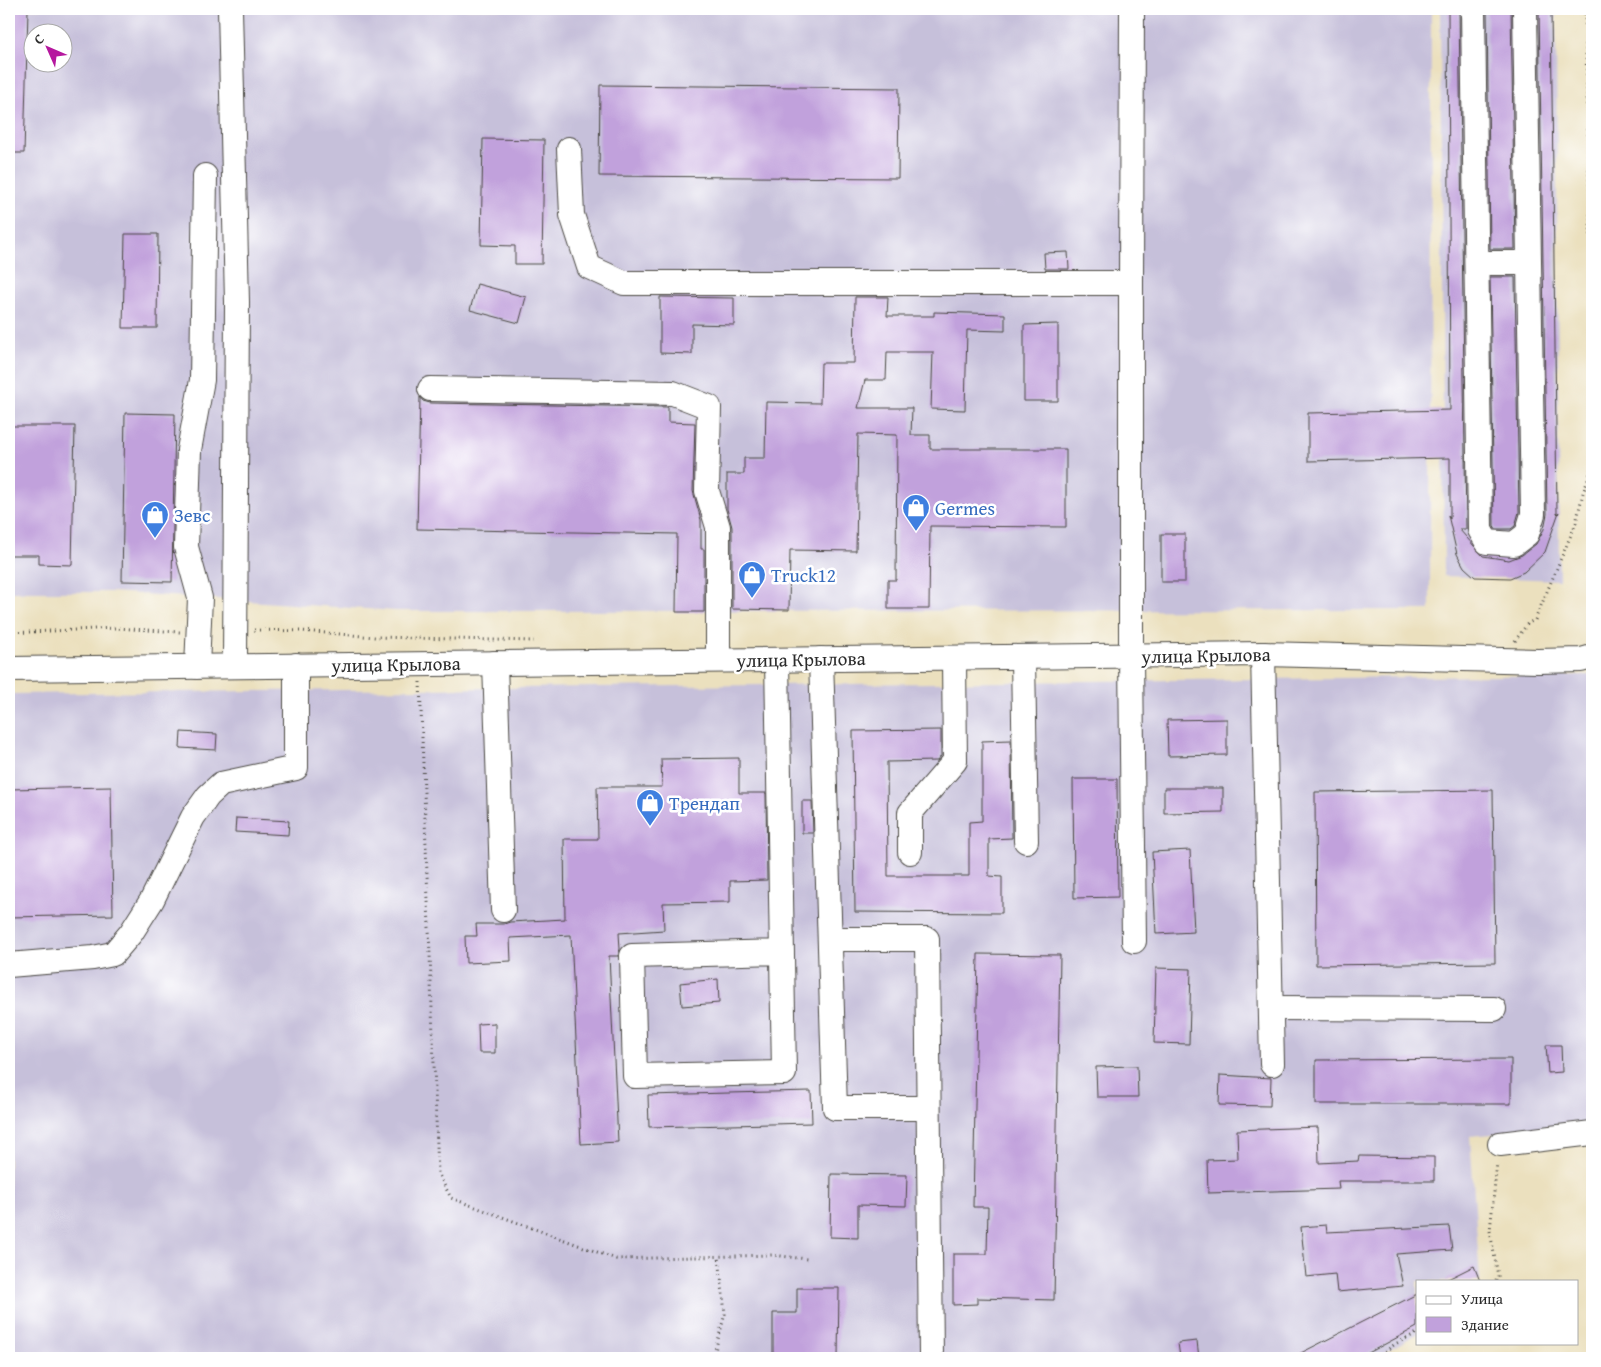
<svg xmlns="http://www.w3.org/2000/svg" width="1601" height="1367" viewBox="0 0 1601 1367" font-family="'Gentium Book Plus',serif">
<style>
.industrial{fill:#c6c0da;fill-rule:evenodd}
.building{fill:#c1a1dc}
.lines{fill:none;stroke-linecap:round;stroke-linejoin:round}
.minor-casing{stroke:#484641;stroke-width:26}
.path{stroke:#484641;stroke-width:3;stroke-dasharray:1 4;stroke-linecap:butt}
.minor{stroke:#fff;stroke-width:24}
.labels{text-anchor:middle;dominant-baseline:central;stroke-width:5;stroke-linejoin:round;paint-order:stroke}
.shop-label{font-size:19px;fill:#366cbe;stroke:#fff;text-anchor:start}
.street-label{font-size:19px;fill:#2b2b2b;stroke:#fff}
</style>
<rect width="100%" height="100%" fill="#fff"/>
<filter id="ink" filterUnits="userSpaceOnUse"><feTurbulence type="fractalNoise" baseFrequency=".02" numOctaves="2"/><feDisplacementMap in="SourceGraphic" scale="10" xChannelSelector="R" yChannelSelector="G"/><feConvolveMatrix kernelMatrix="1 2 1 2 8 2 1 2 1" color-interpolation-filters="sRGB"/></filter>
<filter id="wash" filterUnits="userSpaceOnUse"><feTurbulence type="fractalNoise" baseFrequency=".0096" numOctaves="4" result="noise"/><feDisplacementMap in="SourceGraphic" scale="20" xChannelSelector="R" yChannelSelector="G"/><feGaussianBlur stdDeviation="1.12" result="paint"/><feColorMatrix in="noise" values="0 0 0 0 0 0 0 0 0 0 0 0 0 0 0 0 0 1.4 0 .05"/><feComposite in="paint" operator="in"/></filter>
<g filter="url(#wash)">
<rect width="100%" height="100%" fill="#ebe0be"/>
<g class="industrial">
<path d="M9,9H1431L1430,610L396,611L111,592H9ZM32,32H62V62H32Z"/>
<path d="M1440,9H1556L1559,580L1444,576Z"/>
<path d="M1592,675V977L1584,1126L1470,1136L1480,1281H1417V1334L1374,1358H9V694Z"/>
</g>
<g id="blocks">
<g class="building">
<path d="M9,9L28,10L24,153H9Z"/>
<path d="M1448,9H1459L1466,529H1459L1483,556L1509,560L1522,555L1536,544L1544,529L1547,514L1539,9H1551L1557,514L1559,512L1545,552L1524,572L1510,578L1475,577L1464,567L1457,554L1448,515L1450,519V458L1308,461V413L1450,410Z"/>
<path d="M1487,9H1511L1515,249H1490Z"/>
<path d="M600,85L899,88L898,178L599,176Z"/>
<path d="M483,139L544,140L542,264H515V246L481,245Z"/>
<path d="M125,234H158L157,328H123Z"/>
<path d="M1068,252L1069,269H1045L1044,253Z"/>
<path d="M1490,277H1515L1519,512L1515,526L1511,529H1495L1494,526Z"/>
<path d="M477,284L526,297L519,323L470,310Z"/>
<path d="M660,297L734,298V325L692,324V354L660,353Z"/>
<path d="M855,297H888L887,316H934V312L1005,314V331L967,330L965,410L931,409L933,352H887L886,380H865L858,408H912L911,435H930V449H1066V527L930,526L929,609H888V580H896L897,435L858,434L856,551L790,550L789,610L732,609V527L727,509V474H744V458H765L766,402L820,403L821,363H854Z"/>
<path d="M1058,324V401H1024V325Z"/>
<path d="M420,397L423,401L430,403L668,407V422L695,423L693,491L701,520V549H704V612H676L677,534L417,529Z"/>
<path d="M125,413L175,414L172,582L122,581Z"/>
<path d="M9,426H75L72,565L39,564V555H9Z"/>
<rect x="1161" y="534" width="24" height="48"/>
<path d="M1227,719V755L1168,756L1167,720Z"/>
<path d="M941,730V756L937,761L887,762L888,876H969V822L982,821V741L1011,740L1012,838L989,839V876L1002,877V913L855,912L853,731Z"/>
<path d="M181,732L217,734L216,750L180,748Z"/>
<path d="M739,758V793H766L767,880L730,881V902L663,903L664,930L619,933L620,949L618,956H609L618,1142L581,1144L571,935L510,938L511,961L466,963L465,936H477L476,924H504L510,922L565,919L564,839H598L597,787H662L661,759Z"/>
<path d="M1073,779H1117L1118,897L1074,898Z"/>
<path d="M111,787L113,915L9,917V789Z"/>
<path d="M1164,788H1223V812L1164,813Z"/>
<path d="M1493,790L1495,963L1316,965L1315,792Z"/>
<path d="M802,801H812L813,833H802Z"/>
<path d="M236,818L289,821L288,835L235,832Z"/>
<path d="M1190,850L1194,932L1156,934L1152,852Z"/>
<path d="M978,954L1060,955L1054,1300L977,1298V1304L953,1305V1254H987L988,1207H973Z"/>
<path d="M1156,968L1191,969L1189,1044L1154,1043Z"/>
<path d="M718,979L719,1003L682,1006L680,983Z"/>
<path d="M495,1023V1053H479L478,1024Z"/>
<path d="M1546,1045H1561L1562,1072L1548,1073Z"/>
<path d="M1511,1059V1104H1316V1060Z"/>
<path d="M1137,1066L1138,1097H1097L1096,1067Z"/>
<path d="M1220,1075L1271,1078L1270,1106L1219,1105Z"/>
<path d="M811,1091L812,1123L649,1127L648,1095Z"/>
<path d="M1318,1127L1319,1163L1358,1161L1359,1156L1434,1157V1181H1338L1339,1189L1208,1193L1207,1160L1238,1159L1237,1130Z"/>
<path d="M831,1174L907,1175L906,1206L858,1205V1238L830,1237Z"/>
<path d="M1326,1225L1327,1232L1449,1226L1452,1250L1396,1254L1403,1286L1337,1292L1335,1274L1306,1277L1301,1227Z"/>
<path d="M1474,1266L1480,1281H1444Z"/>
<path d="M797,1288H839L838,1358H773V1313H797Z"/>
<path d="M1417,1294V1327L1359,1358H1291Z"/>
<path d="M1197,1341L1199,1358H1180L1178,1343Z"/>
</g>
</g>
</g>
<g filter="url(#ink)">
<use href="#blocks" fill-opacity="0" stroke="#484641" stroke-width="1"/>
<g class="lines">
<defs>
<g id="minor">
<path d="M230,9L237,302L235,666"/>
<path d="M1473,9L1480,530L1487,542L1514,544L1527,534L1533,514L1525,9"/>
<path d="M569,149L572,215L589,267L624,283H1131V656L1134,941"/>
<path d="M1477,263H1529"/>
<path d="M1131,283L1132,9"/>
<path d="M430,389L673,393L709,407L707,491L718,527V660"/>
<path d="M1263,654L1272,1064"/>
<path d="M1023,657L1026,841"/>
<path d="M821,659L835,1108H928"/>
<path d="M777,660L784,1073L635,1076L632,956L782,952"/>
<path d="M495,663L503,910"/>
<path d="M197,667L200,598L186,547L189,450L202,380L205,176"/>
<path d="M9,669L1263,654L1538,661L1581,660L1592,657"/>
<path d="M910,852V813L955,761L954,658"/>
<path d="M830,939H927L931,1358"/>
<path d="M9,965L93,958L113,954L131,933L152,900L193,817L208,796L221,784L296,768V665"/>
<path d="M1271,1008L1494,1009"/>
<path d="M1500,1144L1592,1133"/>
</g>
</defs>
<use href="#minor" class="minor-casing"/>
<g class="path">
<path d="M1585,9L1592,294"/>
<path d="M254,630L302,631L375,637L534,641"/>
<path d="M9,633L115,628L180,632"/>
<path d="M1515,641L1528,623L1535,620L1576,523L1583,493L1590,473L1592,457"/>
<path d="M420,682L438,1173L451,1198L616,1259L772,1255L807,1259"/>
<path d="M1496,1281L1498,1276L1490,1231L1497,1163"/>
<path d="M713,1358L725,1314L719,1256"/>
<path d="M1377,1358L1395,1344L1417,1333"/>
</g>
<use href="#minor" class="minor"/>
</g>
</g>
<defs>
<symbol id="shop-pin" viewBox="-11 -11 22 30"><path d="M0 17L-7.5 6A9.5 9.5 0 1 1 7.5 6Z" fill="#3f7fe0" stroke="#fff"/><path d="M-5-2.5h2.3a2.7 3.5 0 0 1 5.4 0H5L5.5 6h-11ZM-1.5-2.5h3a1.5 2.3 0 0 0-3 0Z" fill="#fff"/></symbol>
</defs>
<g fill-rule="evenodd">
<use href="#shop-pin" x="900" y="492" width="32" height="43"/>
<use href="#shop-pin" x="139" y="499" width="32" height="43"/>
<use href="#shop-pin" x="736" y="559" width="32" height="43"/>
<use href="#shop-pin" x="634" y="787" width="32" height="43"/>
</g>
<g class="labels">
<g class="shop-label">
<text x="935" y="508">Germes</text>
<text x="174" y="515">Зевс</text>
<text x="771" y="575">Truck12</text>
<text x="669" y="803">Трендап</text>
</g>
<g class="street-label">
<text transform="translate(1206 655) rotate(-1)">улица Крылова</text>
<text transform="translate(801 659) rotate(-1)">улица Крылова</text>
<text transform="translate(396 664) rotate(-1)">улица Крылова</text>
</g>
</g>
<rect width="1601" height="1367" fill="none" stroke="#fff" stroke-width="30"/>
<rect x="1416" y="1280" width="162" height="65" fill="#ffffff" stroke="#aaaaaa"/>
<rect x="1426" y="1296" width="25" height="8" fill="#ffffff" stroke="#aaaaaa"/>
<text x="1461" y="1304" font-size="15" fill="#2b2b2b">Улица</text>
<rect x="1426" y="1317" width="25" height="15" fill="#c1a1dc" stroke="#aaaaaa"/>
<text x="1461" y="1330" font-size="15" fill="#2b2b2b">Здание</text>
<g transform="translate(48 48) rotate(315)"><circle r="24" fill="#ffffff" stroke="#aaaaaa"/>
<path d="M0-4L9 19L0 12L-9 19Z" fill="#b5179e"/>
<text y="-8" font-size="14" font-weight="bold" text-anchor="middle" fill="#2b2b2b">С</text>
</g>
</svg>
